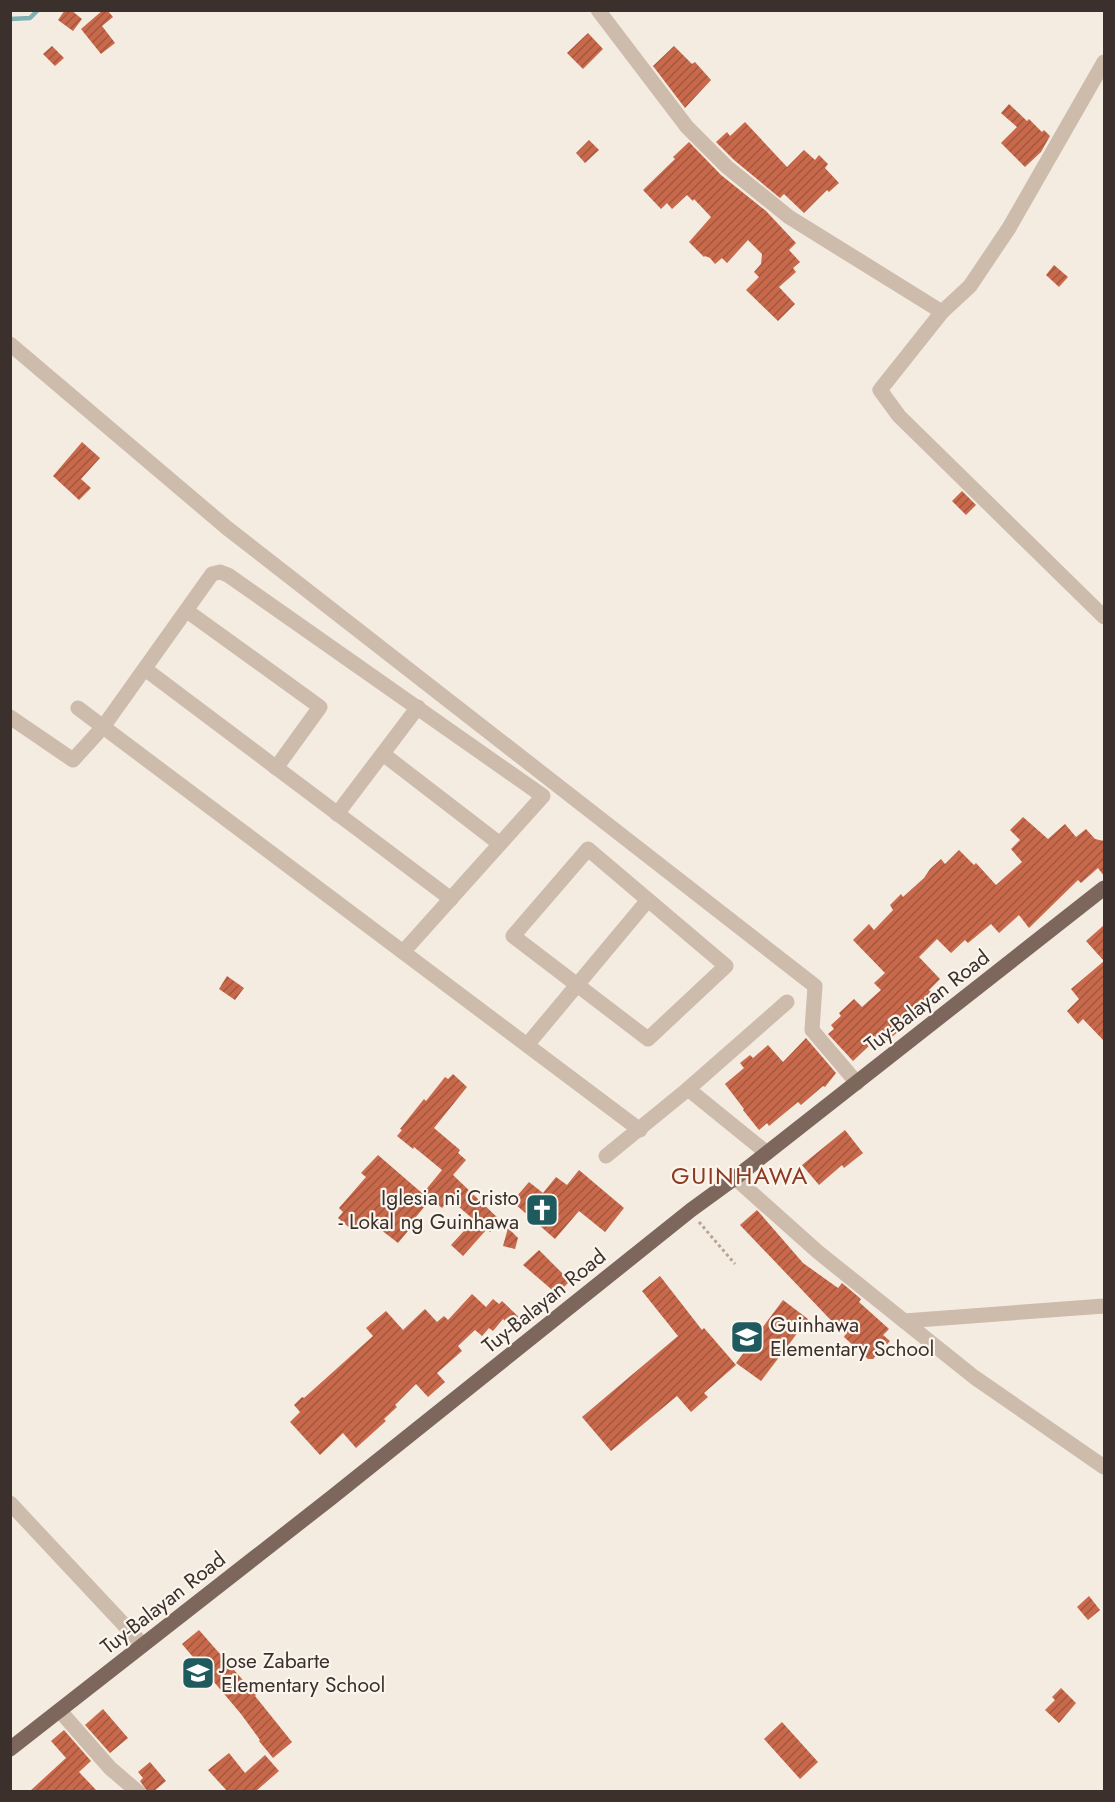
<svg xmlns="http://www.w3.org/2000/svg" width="1115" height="1802" viewBox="0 0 1115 1802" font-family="Jost,sans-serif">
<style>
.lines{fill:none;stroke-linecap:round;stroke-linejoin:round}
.stream{stroke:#7fb0b2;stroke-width:4.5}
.building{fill:url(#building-hatch)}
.path{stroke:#b9a596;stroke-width:3;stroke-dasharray:3 3;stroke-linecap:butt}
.minor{stroke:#cdbbac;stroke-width:15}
.primary{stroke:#7d675c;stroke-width:15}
.labels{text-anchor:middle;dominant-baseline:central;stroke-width:4.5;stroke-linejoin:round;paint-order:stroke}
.street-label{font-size:21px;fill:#3b302b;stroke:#fbf5ee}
.poi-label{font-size:21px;fill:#3b302b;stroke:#fbf5ee;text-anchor:start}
.quarter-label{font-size:24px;letter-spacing:1.5px;fill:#8c3b22;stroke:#fbf5ee}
</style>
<defs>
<pattern id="building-hatch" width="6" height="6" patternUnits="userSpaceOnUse" patternTransform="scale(1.5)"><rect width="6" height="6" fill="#c8694b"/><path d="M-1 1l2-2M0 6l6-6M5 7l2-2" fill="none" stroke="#a4573f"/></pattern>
</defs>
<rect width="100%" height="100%" fill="#f4ebe1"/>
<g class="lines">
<path class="stream" d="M10,19L30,18L38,10"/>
</g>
<g class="building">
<path d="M65,10H71L82,19L73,31L58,20Z"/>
<path d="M103,10H107L113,17L102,26L115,43L101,54L81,29Z"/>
<path d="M588,33L603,49L583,69L567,53Z"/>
<path d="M52,46L64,58L55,66L43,54Z"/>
<path d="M674,46L692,64L695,62L711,80L685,108L653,66Z"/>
<path d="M1009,104L1027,121L1029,119L1042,132L1044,130L1050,136L1041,152L1025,167L1001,143L1017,127L1001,113Z"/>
<path d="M745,122L787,167L804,150L815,160L819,155L828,164L825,168L839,183L829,192L827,190L804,213L784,194L780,198L734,160L716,142L727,132L730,136Z"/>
<path d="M589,140L599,150L585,163L576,153Z"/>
<path d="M689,142L721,175L766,211L796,243L789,250L800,262L793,268L796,272L779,287L795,304L778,321L746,290L759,277L754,272L761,264L762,254L748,240L727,263L722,258L715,264L710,258L705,256L704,257L689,242L711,217L694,199L693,201L687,195L672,209L667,203L661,209L643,190L675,159L673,157Z"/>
<path d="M1054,265L1068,277L1059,287L1046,275Z"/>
<path d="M82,442L100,458L81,479L91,488L79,500L53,476Z"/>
<path d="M962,491L976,505L966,515L952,501Z"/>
<path d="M1023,817L1048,839L1065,824L1076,837L1086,829L1095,839L1104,841V876L1098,868L1081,883L1078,880L1029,928L1019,915L999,933L991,924L968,943L965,940L951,953L937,939L919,957L940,979L929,990L936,998L884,1044L883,1043L874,1051L869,1046L853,1061L828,1034L834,1029L831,1025L841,1016L839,1013L854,999L862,1007L881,990L874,983L885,973L853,940L869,924L874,930L893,910L890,905L901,894L903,897L924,878L930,869L941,859L945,864L959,850L974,865L976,863L996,885L1022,862L1011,849L1020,840L1010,830Z"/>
<path d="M1104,925V1041L1083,1019L1078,1024L1067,1011L1079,999L1071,989L1104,961L1086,941Z"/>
<path d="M227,976L244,988L235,1000L219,989Z"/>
<path d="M806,1038L836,1073L825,1087L823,1086L801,1105L798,1102L769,1126L767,1123L759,1130L743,1110L744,1109L725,1084L744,1068L740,1063L750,1055L753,1058L768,1045L783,1062Z"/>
<path d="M453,1074L467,1087L434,1128L460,1150L458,1153L466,1160L453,1175L501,1221L490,1232L487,1229L463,1256L451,1245L474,1220L450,1199L442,1208L424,1192L442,1170L414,1147L413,1149L397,1136L402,1130L400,1129L424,1099L426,1101L445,1077L448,1079Z"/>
<path d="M845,1130L863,1153L844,1168L842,1165L819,1185L802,1165Z"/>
<path d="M378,1155L430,1200L411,1223L413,1225L398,1243L367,1219L361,1227L357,1224L352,1230L338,1218L343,1212L339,1208L366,1177L361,1173Z"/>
<path d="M579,1170L624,1208L605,1232L579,1211L555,1239L515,1204L517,1196L529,1182L543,1193L556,1177L567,1185Z"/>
<path d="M757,1210L803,1263L838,1288L842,1283L861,1299L859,1302L889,1329L883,1335L890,1341L873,1359H868L844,1337L845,1335L740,1225Z"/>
<path d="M508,1228L518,1238L515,1249L503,1246Z"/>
<path d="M539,1250L570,1281L557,1294L523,1265Z"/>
<path d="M660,1276L702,1330L704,1328L736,1365L704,1393L708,1397L691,1412L677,1396L611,1451L582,1417L678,1336L642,1291Z"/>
<path d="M472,1294L486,1307L493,1299L499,1304L502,1301L523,1321L515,1330L503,1319L493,1331L489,1328L482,1336L475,1330L458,1346L462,1351L437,1373L445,1382L428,1397L416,1384L395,1405L397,1407L384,1419L386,1421L356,1448L343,1433L320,1455L290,1422L300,1412L294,1405L302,1397L304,1398L373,1336L366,1328L386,1311L403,1330L425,1309L437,1322L444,1316L448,1320Z"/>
<path d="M783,1300L808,1319L761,1381L736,1363Z"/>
<path d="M1089,1596L1100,1610L1088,1620L1077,1607Z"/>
<path d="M199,1630L256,1695L255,1696L292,1742L273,1758L259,1741L260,1740L241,1714L182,1644Z"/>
<path d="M1061,1688L1076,1703L1059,1723L1045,1710L1055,1700L1052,1697Z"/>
<path d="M103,1709L128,1738L110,1753L85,1725Z"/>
<path d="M782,1722L818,1762L800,1779L764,1739Z"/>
<path d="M64,1730L91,1761L79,1772L97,1791H30L66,1758L51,1741Z"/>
<path d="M229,1753L245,1773L265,1755L279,1771L256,1791H227L208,1770Z"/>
<path d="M150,1762L166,1781L154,1791H147L140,1781L143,1778L138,1772Z"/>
</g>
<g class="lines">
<path class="path" d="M699,1222L735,1264"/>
<g class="minor">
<path d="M598,10L687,127L727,167L789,217L942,312L880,390L899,416L1104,617"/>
<path d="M942,312L970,286L1009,228L1104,62"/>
<path d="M10,344L227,528L815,986L812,1030L857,1083"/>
<path d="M187,611L320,707L276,768"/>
<path d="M145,669L451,899"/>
<path d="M78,708L640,1130"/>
<path d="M10,717L73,760L103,727L212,574L220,572L228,575L543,796L403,952"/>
<path d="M383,754L500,844"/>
<path d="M337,814L418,707"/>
<path d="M588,849L726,966L648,1039L513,936Z"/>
<path d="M527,1045L648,900"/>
<path d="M688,1089L787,1002"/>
<path d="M606,1156L688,1089L767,1153"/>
<path d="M735,1178L818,1252L974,1377L1104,1467"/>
<path d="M904,1321L1104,1306"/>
<path d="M10,1503L143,1645"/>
<path d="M60,1711L110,1768L138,1792"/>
</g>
<path class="primary" d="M10,1749L331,1498L691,1210L735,1178L1104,888"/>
</g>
<defs>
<symbol id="church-square" viewBox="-11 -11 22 22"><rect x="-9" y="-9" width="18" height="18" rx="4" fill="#1f5a5e" stroke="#fbf5ee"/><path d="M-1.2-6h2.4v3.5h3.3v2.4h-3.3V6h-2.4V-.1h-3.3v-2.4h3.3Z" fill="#fff"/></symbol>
<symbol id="school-square" viewBox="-11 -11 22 22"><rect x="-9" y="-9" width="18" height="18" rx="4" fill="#1f5a5e" stroke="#fbf5ee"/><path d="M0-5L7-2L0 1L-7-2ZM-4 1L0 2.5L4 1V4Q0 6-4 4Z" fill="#fff"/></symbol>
</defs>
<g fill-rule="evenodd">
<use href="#church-square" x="523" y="1191" width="38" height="38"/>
<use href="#school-square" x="728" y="1318" width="38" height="38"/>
<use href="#school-square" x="179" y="1654" width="38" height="38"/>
</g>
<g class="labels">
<g class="street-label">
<text transform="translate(927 1001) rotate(-38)">Tuy-Balayan Road</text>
<text transform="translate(544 1301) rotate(-39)">Tuy-Balayan Road</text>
<text transform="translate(163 1603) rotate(-38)">Tuy-Balayan Road</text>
</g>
<g class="poi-label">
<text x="519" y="1198" text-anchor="end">Iglesia ni Cristo<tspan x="519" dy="24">- Lokal ng Guinhawa</tspan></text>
<text x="770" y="1325">Guinhawa<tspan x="770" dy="24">Elementary School</tspan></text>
<text x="221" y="1661">Jose Zabarte<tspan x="221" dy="24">Elementary School</tspan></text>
</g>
<g class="quarter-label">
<text x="740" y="1175">GUINHAWA</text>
</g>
</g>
<rect width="1115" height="1802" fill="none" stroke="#3b302b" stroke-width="24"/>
</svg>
